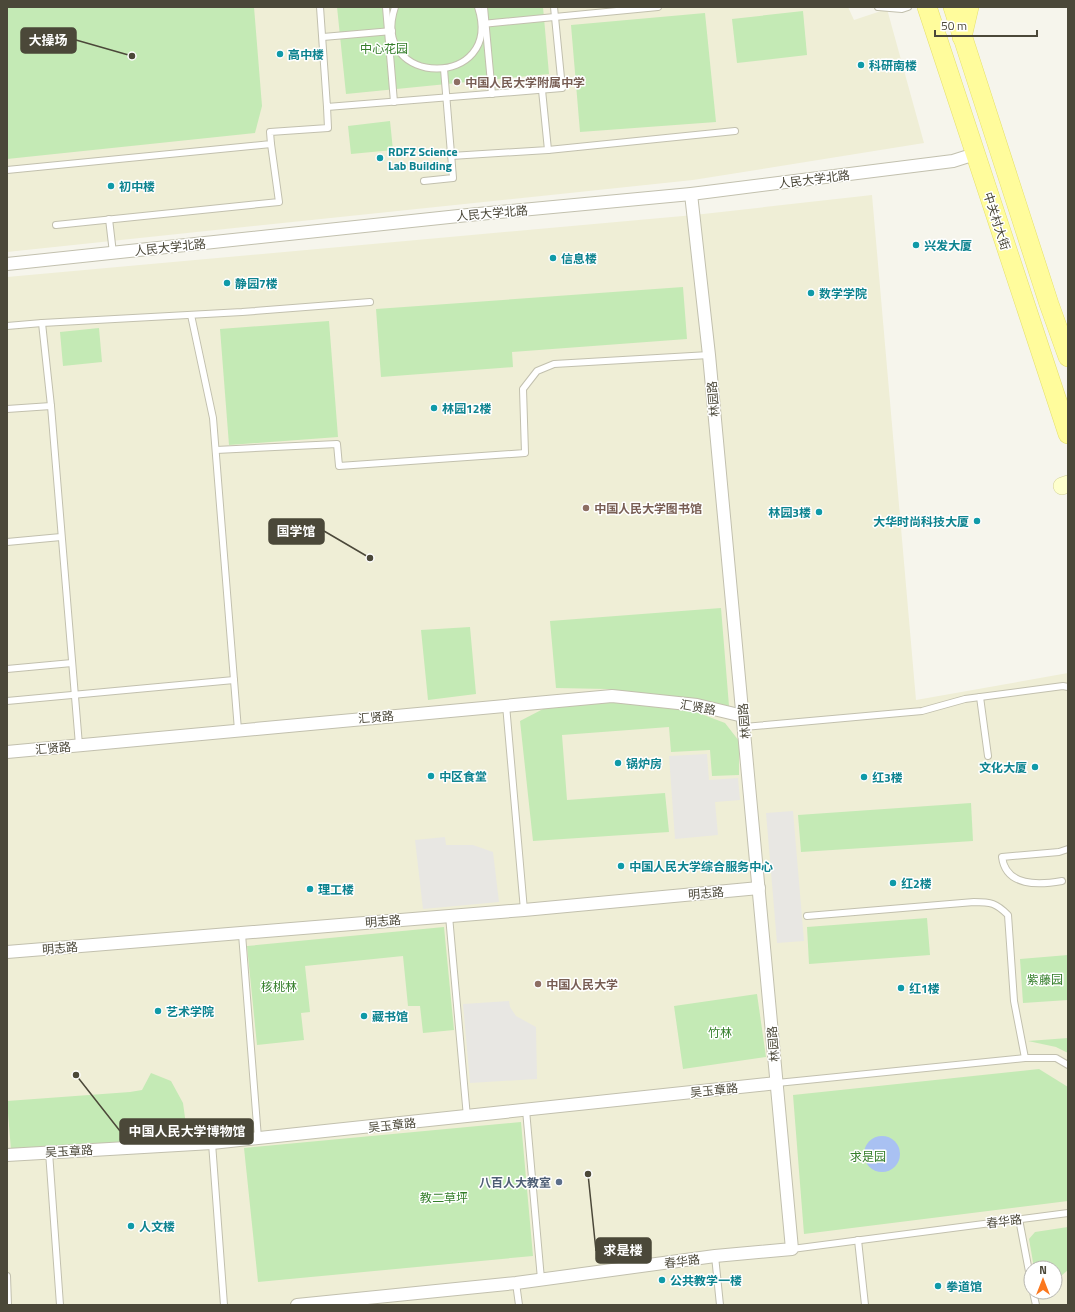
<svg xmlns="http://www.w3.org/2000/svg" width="1075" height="1312" viewBox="0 0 1075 1312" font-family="'Titillium Web','Noto Sans SC',sans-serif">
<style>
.education{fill:#efeed6;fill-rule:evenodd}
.green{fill:#c4eab5}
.parking{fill:#e8e7e3}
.water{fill:#a9c1f2}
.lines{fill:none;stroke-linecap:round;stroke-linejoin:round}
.lane-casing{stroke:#c2c0ae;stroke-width:8}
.street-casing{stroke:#c2c0ae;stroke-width:14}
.secondary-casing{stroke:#d3d299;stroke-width:18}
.primary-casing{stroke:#e5e06a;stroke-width:20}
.lane{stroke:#fff;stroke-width:6}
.street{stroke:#fff;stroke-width:12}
.secondary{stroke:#feffcd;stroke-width:17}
.primary{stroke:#fffc9c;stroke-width:19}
.culture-dot{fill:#0f9aa8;stroke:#fff;stroke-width:1.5}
.education-dot{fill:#8d6e63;stroke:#fff;stroke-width:1.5}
.service-dot{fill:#5c6f8a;stroke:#fff;stroke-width:1.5}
.labels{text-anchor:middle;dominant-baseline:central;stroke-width:3;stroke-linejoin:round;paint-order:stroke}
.park-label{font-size:12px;fill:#347e2a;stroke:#fff}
.culture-label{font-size:12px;font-weight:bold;fill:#0d838f;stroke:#fff;text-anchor:start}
.education-label{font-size:12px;font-weight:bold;fill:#785e54;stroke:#fff;text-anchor:start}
.street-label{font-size:12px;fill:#4b4839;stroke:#fff}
.service-label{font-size:12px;font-weight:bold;fill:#4e5e75;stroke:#fff;text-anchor:end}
.leader{fill:none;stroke:#4b4839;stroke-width:1.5}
.callout-dot{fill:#4b4839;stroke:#fff;stroke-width:1.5}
.callout{fill:#4b4839;stroke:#4b4839;stroke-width:1.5}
.callout-label{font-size:13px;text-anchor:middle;font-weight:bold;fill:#fff}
</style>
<rect width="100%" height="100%" fill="#f6f5ec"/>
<g class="education">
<path d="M7,7H848L854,20L887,9L924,143L693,180L7,252Z"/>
<path d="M872,195L916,700L1068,673V1305H7V277L694,215ZM1031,1268H1055V1292H1031Z"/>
</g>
<g class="green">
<path d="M7,7H254L262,106L255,133L7,159Z"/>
<path d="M337,7H543L549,74L346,94Z"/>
<path d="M803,11L807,55L737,63L732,19Z"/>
<path d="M705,13L716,122L580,132L571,25Z"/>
<path d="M390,121L393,150L351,154L348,126Z"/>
<path d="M683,287L687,339L512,352L513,367L381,377L376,309Z"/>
<path d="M329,321L338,437L229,445L220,329Z"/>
<path d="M99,328L102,362L63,366L60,332Z"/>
<path d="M721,608L729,706L607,689L556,688L550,621Z"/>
<path d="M470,627L476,694L428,700L421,630Z"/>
<path d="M616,702L683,707L725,723L739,741V775L712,776L710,750L671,752L669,727L562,735L567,800L665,793L669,832L533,841L520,721L545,708Z"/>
<path d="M971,803L973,841L801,852L798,815Z"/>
<path d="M927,918L930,955L809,964L807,927Z"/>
<path d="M444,927L454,1030L423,1033L420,1006H408L403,956L305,966L310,1012L301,1013L304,1040L257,1045L247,946Z"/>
<path d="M1068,955V1000L1023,1003L1020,959Z"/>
<path d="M757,994L766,1057L683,1069L674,1006Z"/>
<path d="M1068,1038V1053L1056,1047L1028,1041Z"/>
<path d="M1039,1069L1068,1087V1201L804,1234L793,1095Z"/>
<path d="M151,1073L171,1081L183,1103L186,1125L154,1136L112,1143L11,1150L7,1101L130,1092L142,1090Z"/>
<path d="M521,1122L533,1256L258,1282L244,1148Z"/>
<path d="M1068,1227V1270L1055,1281V1268H1034L1029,1239L1035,1232Z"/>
</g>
<g class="parking">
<path d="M707,754L709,780L738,778L740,800L715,802L718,835L675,839L669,756Z"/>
<path d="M793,811L804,941L777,943L766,813Z"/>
<path d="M445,837L446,845H473L493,852L499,902L423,909L415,840Z"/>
<path d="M509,1001L510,1007L516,1016L536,1027L537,1079L470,1083L463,1004Z"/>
</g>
<circle class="water" cx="882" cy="1154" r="18"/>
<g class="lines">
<defs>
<g id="lane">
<path d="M320,7L327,107L562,88L554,7"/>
<path d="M386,7L394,102"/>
<path d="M395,7C368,88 505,90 478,7"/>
<path d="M484,7L492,94"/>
<path d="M878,7L902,9L908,7"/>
<path d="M482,24L658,7"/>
<path d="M323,37L392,31"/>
<path d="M548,150L735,131"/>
<path d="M451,156L548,150L542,90"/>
<path d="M7,170L271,144L270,132L328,128L327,107"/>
<path d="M424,181L453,178L444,69"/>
<path d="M109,219L113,253"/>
<path d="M56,225L279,202L271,144"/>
<path d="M191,315L213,418L238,730"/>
<path d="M42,323L51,406L79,745"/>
<path d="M7,326L42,323L242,312L370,302"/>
<path d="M7,409L51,406"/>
<path d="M216,450L337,444L339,466L525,453L523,389L537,371L554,364L709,355"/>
<path d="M7,542L61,537"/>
<path d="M7,669L72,663"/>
<path d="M980,697L988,756"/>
<path d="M7,701L234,680"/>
<path d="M506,705L524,910"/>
<path d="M744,727L922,711L965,699L1063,686L1068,687"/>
<path d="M1062,881C1039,885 1006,887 1002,857L1059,852L1068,849"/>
<path d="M449,916L467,1117"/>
<path d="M807,916L974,902C991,902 996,903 1008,915L1014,1001L1025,1058"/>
<path d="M242,934L258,1138"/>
<path d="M777,1083L1025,1058H1056L1068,1065"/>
<path d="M526,1110L541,1279"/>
<path d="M212,1143L224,1305"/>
<path d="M49,1152L60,1305"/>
<path d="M1019,1219L1031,1282"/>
<path d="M858,1240L865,1305"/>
<path d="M792,1249L1068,1213"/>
<path d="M715,1256L720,1305"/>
<path d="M7,1276L8,1305"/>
<path d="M516,1283L519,1305"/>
<path d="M1033,1292L1036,1305"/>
</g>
<g id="street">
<path d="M7,264L468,215L691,194L953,161L975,154"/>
<path d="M7,752L612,696L697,705L743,716"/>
<path d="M7,952L524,910L759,888"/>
<path d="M7,1155L212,1143L777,1083"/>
<path d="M297,1305L516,1283L715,1256L792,1249L709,355L691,194"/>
</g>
<path id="secondary" d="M1062,486L1068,484"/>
<g id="primary">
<path d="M927,7L1068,434"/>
<path d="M953,7L1049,304L1068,357"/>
<path d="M962,37L969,7"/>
</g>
</defs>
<use href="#lane" class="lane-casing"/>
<use href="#street" class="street-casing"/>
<use href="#secondary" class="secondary-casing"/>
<use href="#primary" class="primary-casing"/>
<use href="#lane" class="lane"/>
<use href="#street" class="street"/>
<use href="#secondary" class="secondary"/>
<use href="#primary" class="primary"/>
</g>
<g class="culture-dot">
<circle cx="280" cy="54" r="4"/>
<circle cx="861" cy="65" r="4"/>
<circle cx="380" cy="158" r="4"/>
<circle cx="111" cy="186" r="4"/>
<circle cx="916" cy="245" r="4"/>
<circle cx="553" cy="258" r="4"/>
<circle cx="227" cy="283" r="4"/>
<circle cx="811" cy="293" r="4"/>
<circle cx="434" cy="408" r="4"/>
<circle cx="819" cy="512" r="4"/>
<circle cx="977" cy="521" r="4"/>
<circle cx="618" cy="763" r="4"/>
<circle cx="1035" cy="767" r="4"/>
<circle cx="431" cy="776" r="4"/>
<circle cx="864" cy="777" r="4"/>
<circle cx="621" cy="866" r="4"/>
<circle cx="893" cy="883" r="4"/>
<circle cx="310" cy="889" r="4"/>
<circle cx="901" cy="988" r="4"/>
<circle cx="158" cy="1011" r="4"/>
<circle cx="364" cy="1016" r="4"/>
<circle cx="131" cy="1226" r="4"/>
<circle cx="662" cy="1280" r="4"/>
<circle cx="938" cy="1286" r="4"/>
</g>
<g class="education-dot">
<circle cx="457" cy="82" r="4"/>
<circle cx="586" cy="508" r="4"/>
<circle cx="538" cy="984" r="4"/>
</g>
<circle class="service-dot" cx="559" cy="1182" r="4"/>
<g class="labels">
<g class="park-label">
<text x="384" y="48">中心花园</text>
<text x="1045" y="979">紫藤园</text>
<text x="279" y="986">核桃林</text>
<text x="720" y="1032">竹林</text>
<text x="868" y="1156">求是园</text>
<text x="444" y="1197">教二草坪</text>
</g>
<g class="culture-label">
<text x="288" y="54">高中楼</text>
<text x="869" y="65">科研南楼</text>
<text x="388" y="151">RDFZ Science<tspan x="388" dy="14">Lab Building</tspan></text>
<text x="119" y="186">初中楼</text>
<text x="924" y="245">兴发大厦</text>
<text x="561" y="258">信息楼</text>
<text x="235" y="283">静园7楼</text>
<text x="819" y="293">数学学院</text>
<text x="442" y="408">林园12楼</text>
<text x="811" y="512" text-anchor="end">林园3楼</text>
<text x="969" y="521" text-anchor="end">大华时尚科技大厦</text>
<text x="626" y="763">锅炉房</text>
<text x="1027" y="767" text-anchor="end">文化大厦</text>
<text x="439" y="776">中区食堂</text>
<text x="872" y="777">红3楼</text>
<text x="629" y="866">中国人民大学综合服务中心</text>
<text x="901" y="883">红2楼</text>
<text x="318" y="889">理工楼</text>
<text x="909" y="988">红1楼</text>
<text x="166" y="1011">艺术学院</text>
<text x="372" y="1016">藏书馆</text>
<text x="139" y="1226">人文楼</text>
<text x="670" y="1280">公共教学一楼</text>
<text x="946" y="1286">拳道馆</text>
</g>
<g class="education-label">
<text x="465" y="82">中国人民大学附属中学</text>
<text x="594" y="508">中国人民大学图书馆</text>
<text x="546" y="984">中国人民大学</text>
</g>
<g class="street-label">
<text transform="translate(814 179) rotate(-7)">人民大学北路</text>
<text transform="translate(492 213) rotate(-5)">人民大学北路</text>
<text transform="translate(997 221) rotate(72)">中关村大街</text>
<text transform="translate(170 247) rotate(-6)">人民大学北路</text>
<text transform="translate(713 399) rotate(-95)">林园路</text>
<text transform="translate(698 707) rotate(10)">汇贤路</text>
<text transform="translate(376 717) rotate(-5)">汇贤路</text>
<text transform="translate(744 721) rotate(-95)">林园路</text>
<text transform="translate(53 748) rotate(-5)">汇贤路</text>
<text transform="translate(706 893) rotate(-5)">明志路</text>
<text transform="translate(383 921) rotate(-5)">明志路</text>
<text transform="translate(60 948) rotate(-5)">明志路</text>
<text transform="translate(773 1044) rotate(-95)">林园路</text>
<text transform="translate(714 1090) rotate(-6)">吴玉章路</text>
<text transform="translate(392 1125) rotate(-6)">吴玉章路</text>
<text transform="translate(69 1151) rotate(-3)">吴玉章路</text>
<text transform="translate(1004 1221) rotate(-7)">春华路</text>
<text transform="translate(682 1261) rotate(-7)">春华路</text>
</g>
<g class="service-label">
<text x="551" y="1182">八百人大教室</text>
</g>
</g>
<path class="leader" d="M132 56L76 40M370 558L324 531M76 1075L120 1131M588 1174L596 1251"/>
<g class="callout-dot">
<circle cx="132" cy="56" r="4"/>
<circle cx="370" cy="558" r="4"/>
<circle cx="76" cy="1075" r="4"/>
<circle cx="588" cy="1174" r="4"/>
</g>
<g class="callout">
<rect x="21" y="28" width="55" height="25" rx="4"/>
<rect x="269" y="519" width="55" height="25" rx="4"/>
<rect x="120" y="1119" width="133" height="25" rx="4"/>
<rect x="596" y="1238" width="55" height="25" rx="4"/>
</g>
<g class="callout-label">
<text x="48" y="45">大操场</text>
<text x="296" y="536">国学馆</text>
<text x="187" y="1136">中国人民大学博物馆</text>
<text x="623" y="1255">求是楼</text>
</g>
<rect width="1075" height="1312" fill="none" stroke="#4b4839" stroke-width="16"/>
<g transform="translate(1043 1280)"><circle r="19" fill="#ffffff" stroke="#b7b6b0"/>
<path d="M0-3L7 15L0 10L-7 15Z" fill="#fb781e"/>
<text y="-6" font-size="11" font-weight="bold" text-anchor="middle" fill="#4b4839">N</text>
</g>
<path d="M935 30v6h102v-6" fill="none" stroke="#4b4839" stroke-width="2"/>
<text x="941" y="30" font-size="12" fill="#4b4839" stroke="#ffffff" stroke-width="3" paint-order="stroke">50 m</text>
</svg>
